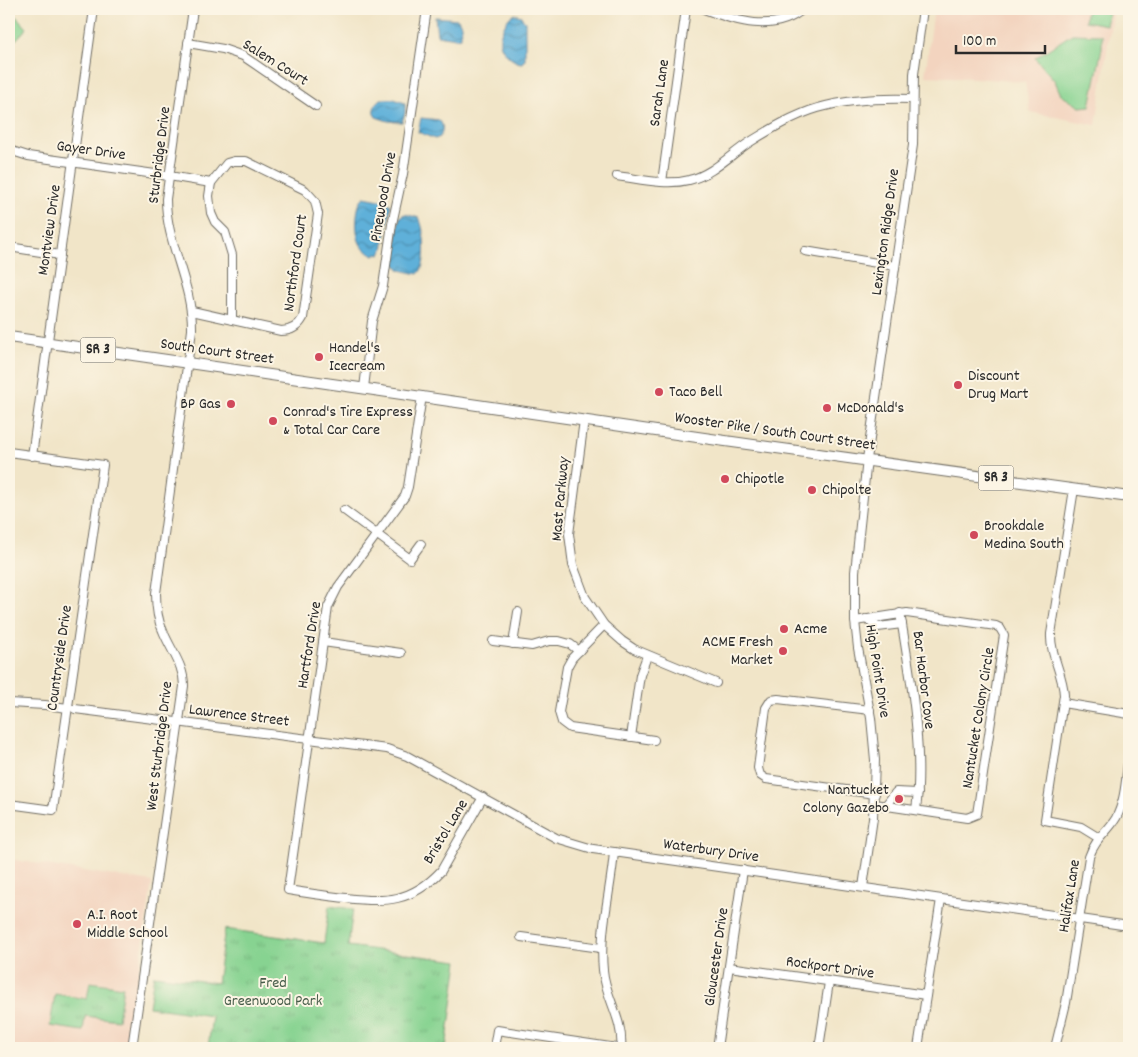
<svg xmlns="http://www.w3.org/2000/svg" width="1138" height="1057" viewBox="0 0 1138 1057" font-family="Dekko,sans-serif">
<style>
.built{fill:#f3d4bf}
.park{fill:url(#park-tufts);stroke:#597f5e}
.garden{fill:#87d391;stroke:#597f5e}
.water{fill:url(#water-waves);stroke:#446e82}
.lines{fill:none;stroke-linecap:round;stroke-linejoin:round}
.minor-casing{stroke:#706c62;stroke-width:10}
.major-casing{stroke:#706c62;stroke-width:12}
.minor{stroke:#fff;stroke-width:8}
.major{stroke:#fff;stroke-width:10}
.poi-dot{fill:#d1495b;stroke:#fcf5e5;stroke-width:2}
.labels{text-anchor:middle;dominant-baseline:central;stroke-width:4;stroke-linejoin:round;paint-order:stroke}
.shield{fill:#fcf5e5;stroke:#6a6863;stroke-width:1}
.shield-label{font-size:15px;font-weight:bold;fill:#2b2b2b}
.street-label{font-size:16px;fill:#2b2b2b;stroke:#fcf5e5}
.poi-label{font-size:16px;fill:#2b2b2b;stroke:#fcf5e5;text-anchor:start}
.park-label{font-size:16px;fill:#475d4a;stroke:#fcf5e5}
</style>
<defs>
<pattern id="park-tufts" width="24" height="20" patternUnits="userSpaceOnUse" patternTransform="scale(1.25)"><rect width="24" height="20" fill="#87d391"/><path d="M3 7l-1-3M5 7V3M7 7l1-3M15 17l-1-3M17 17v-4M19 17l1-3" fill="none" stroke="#75b57d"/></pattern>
<pattern id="water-waves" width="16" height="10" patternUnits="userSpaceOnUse" patternTransform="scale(1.25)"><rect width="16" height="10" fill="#5eb0d9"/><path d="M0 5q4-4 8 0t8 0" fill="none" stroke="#4e8fb0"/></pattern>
</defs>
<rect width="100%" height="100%" fill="#fcf5e5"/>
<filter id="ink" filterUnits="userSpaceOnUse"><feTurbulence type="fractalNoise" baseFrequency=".02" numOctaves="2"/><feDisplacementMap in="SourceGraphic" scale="10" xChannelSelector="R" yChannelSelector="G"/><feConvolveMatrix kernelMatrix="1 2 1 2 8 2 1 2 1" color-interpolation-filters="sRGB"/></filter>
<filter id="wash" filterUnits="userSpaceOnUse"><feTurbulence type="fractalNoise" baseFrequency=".0096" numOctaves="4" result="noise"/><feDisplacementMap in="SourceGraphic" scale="20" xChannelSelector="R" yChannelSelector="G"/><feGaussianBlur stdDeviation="1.12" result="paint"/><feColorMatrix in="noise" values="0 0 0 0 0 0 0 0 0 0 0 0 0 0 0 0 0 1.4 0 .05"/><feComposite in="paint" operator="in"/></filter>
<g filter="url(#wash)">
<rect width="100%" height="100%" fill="#f1e5c8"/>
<g class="built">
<path d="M934,9H1113L1096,125L1030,112L1025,82L975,78L925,76Z"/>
<path d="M9,859L152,882L128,1048H9Z"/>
</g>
<g class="park">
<path d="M9,9L27,28L9,47Z"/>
<path d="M329,906L353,909L348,946L458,961L446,1048H208L212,1016L149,1007L154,975L217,983L225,929L324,943Z"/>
<path d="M90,982L123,987L118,1020L85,1016L83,1031L50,1026L55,994L87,999Z"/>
</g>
<g class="garden">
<path d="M1087,9L1109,12L1106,25L1085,21Z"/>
<path d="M1072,34L1102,35V48L1090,106L1080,107L1061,95L1055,81L1035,58Z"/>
</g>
<g class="water">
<path d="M514,14L521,16L525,22V59L522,63C513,63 501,51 500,42C499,34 507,17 514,14Z"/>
<path d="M435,17L458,19L461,25V37L457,38L437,35Z"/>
<path d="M381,99H394L405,103V113L402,122L388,121L376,117C371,111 375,104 381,99Z"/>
<path d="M421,118L439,120C444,125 443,131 440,137L435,139L418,132Z"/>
<path d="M364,197L385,201L391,205L383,249L380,254L377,253L374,255C369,252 363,250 360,243C355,234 355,203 364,197Z"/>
<path d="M405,214L419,218C425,229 428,266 418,274L400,270L394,262L399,220L401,216Z"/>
</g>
</g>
<g filter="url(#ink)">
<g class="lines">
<defs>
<g id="minor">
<path d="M704,9C735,21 774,34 803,9"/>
<path d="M188,43L223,49L243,56L316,106"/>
<path d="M9,150L28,156L169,176L211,183L227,163L234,161H246L305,190L315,201L318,214L303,318C298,327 291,331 281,331L192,311"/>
<path d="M617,176C640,179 666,186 689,180C712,175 731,154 750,142C771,129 794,115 818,108C849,99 881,98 913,99"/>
<path d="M662,182L686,9"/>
<path d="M211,183L209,196L211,213L215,222L225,232L232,255V320"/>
<path d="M9,247L60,255"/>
<path d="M805,251L895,266"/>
<path d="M364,388L372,321L383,286L392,224L403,174L427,9"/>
<path d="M422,396L408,487L405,496L338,587L328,607L288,890C307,893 326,896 346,898C385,903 412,902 441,871L483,797"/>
<path d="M584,420L569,534L573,565L585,597L604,625L622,641L634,649L716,683"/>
<path d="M9,452L103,465L53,810L9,804"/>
<path d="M32,456L94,9"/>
<path d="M1074,489L1051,634C1050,656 1063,673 1064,695L1045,820L1081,827L1099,838"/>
<path d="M344,510L410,559L421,544"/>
<path d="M900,613C910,673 924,750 916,810"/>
<path d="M866,619L878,627L902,624"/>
<path d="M855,621L907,613L996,626L1000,628L1004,635L977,814L967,818L874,804"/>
<path d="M604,625L572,658L567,667L559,712L562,722L570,728L654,740"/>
<path d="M493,641L532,646L549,641H559L570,644L579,651"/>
<path d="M323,642L401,653"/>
<path d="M513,644L518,612"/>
<path d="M9,703L45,705L68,708"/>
<path d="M1063,703L1129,714"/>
<path d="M75,709L387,749L407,756L556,838L593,849L1129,926"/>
<path d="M870,710L778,699L771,700L766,708L758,768L760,775L766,779L875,794"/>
<path d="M631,737L640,675L647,656"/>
<path d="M885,806L896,792L918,793"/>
<path d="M614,852C611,891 599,930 603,970C605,997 624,1020 621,1048"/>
<path d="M863,887L873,818L875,760L871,718L858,648L855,621V572L867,459L913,145L914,74L923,9"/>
<path d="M521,937L601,948"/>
<path d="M729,967L926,995"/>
<path d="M132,1048L184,686C184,665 171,651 163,631C157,619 156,606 156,593L192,330C193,284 166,244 166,199L193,9"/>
<path d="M494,1048L497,1030L617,1048"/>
<path d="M717,1048L743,870"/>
<path d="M819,1048L829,982"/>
<path d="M918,1048L941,899"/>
<path d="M1055,1048L1066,1003L1089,857C1095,839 1107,833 1116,818C1126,800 1126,775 1129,756"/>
</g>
<path id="major" d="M9,337L711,439L1129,497"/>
</defs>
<use href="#minor" class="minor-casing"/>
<use href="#major" class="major-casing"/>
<use href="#minor" class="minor"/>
<use href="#major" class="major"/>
</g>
</g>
<g class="poi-dot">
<circle cx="319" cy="357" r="5"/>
<circle cx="958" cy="385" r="5"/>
<circle cx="659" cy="392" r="5"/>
<circle cx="231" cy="404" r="5"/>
<circle cx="827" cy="408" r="5"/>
<circle cx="273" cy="421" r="5"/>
<circle cx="725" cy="479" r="5"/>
<circle cx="812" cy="490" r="5"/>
<circle cx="974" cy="535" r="5"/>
<circle cx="784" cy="629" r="5"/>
<circle cx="783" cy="651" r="5"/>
<circle cx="899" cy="799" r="5"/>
<circle cx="77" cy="924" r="5"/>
</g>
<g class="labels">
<g class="shield">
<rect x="80.5" y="337.5" width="35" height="25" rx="4"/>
<rect x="978.5" y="465.5" width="35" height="25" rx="4"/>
</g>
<g class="shield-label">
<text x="98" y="350">SR 3</text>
<text x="996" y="478">SR 3</text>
</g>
<g class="street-label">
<text transform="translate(275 63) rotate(32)">Salem Court</text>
<text transform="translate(660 93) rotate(-82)">Sarah Lane</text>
<text transform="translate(91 151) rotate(8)">Gayer Drive</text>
<text transform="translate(160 155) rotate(-83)">Sturbridge Drive</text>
<text transform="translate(384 197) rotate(-80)">Pinewood Drive</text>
<text transform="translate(50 230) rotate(-82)">Montview Drive</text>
<text transform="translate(886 232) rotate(-82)">Lexington Ridge Drive</text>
<text transform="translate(296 263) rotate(-82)">Northford Court</text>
<text transform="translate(217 352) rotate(8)">South Court Street</text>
<text transform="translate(775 432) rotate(8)">Wooster Pike / South Court Street</text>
<text transform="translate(561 499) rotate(-85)">Mast Parkway</text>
<text transform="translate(310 645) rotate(-81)">Hartford Drive</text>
<text transform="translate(60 658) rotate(-82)">Countryside Drive</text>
<text transform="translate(877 671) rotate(81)">High Point Drive</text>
<text transform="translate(923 680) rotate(83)">Bar Harbor Cove</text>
<text transform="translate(239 716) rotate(7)">Lawrence Street</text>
<text transform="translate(979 718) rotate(-81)">Nantucket Colony Circle</text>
<text transform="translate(160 746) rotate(-83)">West Sturbridge Drive</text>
<text transform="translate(446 832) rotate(-59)">Bristol Lane</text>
<text transform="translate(711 851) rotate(8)">Waterbury Drive</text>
<text transform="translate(1070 896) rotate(-81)">Halifax Lane</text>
<text transform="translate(717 957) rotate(-82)">Gloucester Drive</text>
<text transform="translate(830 968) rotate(8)">Rockport Drive</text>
</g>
<g class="poi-label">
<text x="329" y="348">Handel's<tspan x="329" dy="18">Icecream</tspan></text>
<text x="968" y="376">Discount<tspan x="968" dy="18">Drug Mart</tspan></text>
<text x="669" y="392">Taco Bell</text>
<text x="221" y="404" text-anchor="end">BP Gas</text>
<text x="837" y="408">McDonald's</text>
<text x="283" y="412">Conrad's Tire Express<tspan x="283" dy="18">&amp; Total Car Care</tspan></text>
<text x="735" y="479">Chipotle</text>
<text x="822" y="490">Chipolte</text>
<text x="984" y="526">Brookdale<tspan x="984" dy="18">Medina South</tspan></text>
<text x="794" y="629">Acme</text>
<text x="773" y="642" text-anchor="end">ACME Fresh<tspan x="773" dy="18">Market</tspan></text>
<text x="889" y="790" text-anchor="end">Nantucket<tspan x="889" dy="18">Colony Gazebo</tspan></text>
<text x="87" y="915">A.I. Root<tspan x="87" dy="18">Middle School</tspan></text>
</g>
<g class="park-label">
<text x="273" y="983">Fred<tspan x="273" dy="18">Greenwood Park</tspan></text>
</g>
</g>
<rect width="1138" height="1057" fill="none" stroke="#fcf5e5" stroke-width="30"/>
<path d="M956 45v8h89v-8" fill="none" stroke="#2b2b2b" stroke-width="2.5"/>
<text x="963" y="45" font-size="15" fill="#2b2b2b" stroke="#fcf5e5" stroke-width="4" paint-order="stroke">100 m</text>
</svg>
